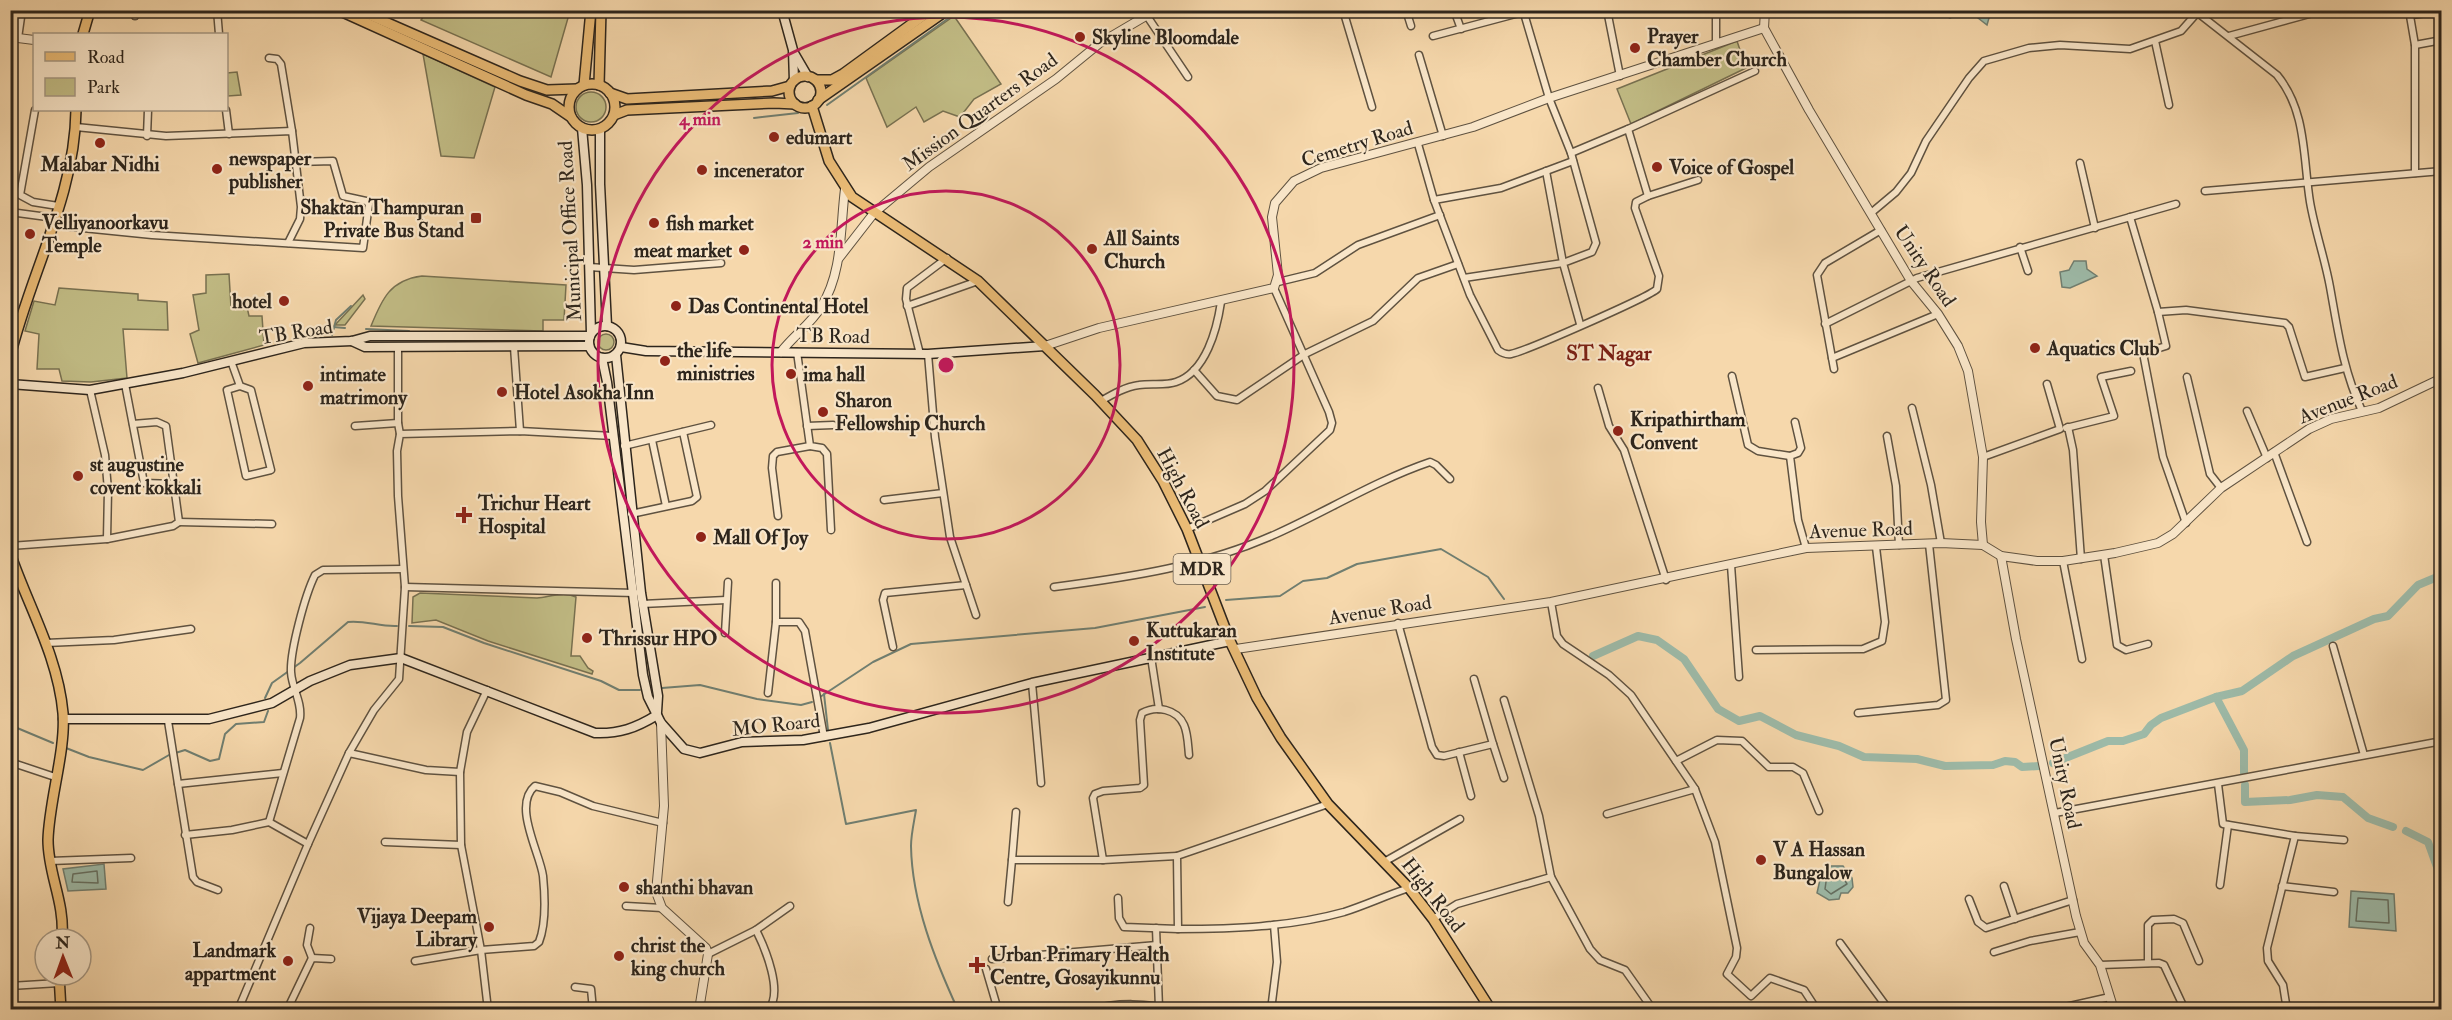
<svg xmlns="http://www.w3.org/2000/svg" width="2452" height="1020" viewBox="0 0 2452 1020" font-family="'IM FELL Double Pica',serif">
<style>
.green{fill:#c2bd86;stroke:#787151;stroke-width:1.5}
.water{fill:#9dbaa8;stroke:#707e70;stroke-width:1.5}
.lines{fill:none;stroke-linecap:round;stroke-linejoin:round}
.shore{stroke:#657062;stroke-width:1.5}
.stream{stroke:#707e70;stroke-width:2}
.canal{stroke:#9dbaa8;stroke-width:8}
.minor-casing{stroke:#5f5240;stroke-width:9}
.tertiary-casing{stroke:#5f5240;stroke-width:10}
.secondary-casing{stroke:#2d251c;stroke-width:11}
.primary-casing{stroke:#2d251c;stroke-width:12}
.minor{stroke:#f9e6c9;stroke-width:6}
.tertiary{stroke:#f9e6c9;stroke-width:8}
.secondary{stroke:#f9e6c9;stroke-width:8}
.primary{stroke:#ebbc76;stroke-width:9}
.ring{fill:none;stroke:#c2185b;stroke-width:3}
.poi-dot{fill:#8f2418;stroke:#f9e6c9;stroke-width:2}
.labels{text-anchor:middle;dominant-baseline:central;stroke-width:4.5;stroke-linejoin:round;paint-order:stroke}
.shield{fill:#f9e6c9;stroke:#6a5f50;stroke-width:1.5}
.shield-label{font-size:18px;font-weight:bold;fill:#2d251c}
.poi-label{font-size:20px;font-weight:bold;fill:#2d251c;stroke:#f9e6c9;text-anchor:start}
.street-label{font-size:20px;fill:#2d251c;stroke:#f9e6c9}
.neighbourhood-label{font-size:21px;font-weight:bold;fill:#7a1f14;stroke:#f9e6c9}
.centre{fill:#c2185b;stroke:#f9e6c9;stroke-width:3}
.ring-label{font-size:18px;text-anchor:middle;font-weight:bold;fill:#c2185b;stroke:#f9e6c9;stroke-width:4.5;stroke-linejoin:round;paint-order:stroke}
</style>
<rect width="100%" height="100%" fill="#f6d8ac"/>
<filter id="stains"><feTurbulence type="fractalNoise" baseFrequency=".00333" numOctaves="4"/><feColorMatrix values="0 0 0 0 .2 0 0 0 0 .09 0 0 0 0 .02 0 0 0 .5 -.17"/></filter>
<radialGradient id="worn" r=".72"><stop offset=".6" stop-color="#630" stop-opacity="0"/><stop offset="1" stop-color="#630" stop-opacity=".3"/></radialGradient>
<g class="green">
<path d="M428,11V10L570,11L551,77L421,20Z"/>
<path d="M954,16L1001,84L974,99L960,117L943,111L924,122L916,107L887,127L866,78Z"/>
<path d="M1737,41L1746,68L1631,124L1617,89Z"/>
<path d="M423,54L495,87L474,158L441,156Z"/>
<path d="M237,72L241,95L228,96L227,73Z"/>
<circle cx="591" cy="107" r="15"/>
<path d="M229,274L231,307H247L249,316H262L264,345L198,363L190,334L199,330L193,295L206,293V275Z"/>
<path d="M422,276L566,285L564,320H543V331L371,326C382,299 390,280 422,276Z"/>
<path d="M59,288L138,294V300L167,302L168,330L123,329L127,378L91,382L62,381L59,369H37L39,334L25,331L34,301L55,305Z"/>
<path d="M363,295L365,299L345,325H335Z"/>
<circle cx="606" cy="342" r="8"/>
<path d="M420,593L537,598C550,597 563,591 576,597L571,656H580L588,668L593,671L592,674L488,641L436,620L412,623L413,597Z"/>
</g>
<g class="water">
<path d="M1932,11H1991L1987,25L1969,11L1950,18Z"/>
<path d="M2074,261H2086L2087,269L2097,276L2070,288L2062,287L2060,272L2069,270Z"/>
<path d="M104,864L106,889L68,891L63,869Z"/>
<path d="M1831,866H1843L1852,878L1853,887L1848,893H1841L1839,899L1829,900L1817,893L1822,871Z"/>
<path d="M2351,891L2394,894L2396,931L2349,927Z"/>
</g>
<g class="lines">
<g class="shore">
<path d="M97,871L98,883L72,882L73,874Z"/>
<path d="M1832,872H1840L1847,884L1831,894L1825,889L1827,875Z"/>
<path d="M2358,898L2388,900L2389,923L2356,921Z"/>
</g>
<g class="stream">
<path d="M827,105L953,15"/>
<path d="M754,118L798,113"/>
<path d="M333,327L345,328"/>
<path d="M366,329L409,331"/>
<path d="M332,335L336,320L351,306"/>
<path d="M1226,600L1280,596L1303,581L1327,578L1357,564L1441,549L1488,577L1504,599"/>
<path d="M409,626L443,627L484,643L601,681L619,690H640"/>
<path d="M662,688L700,685L757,699L801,705L812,702"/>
<path d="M824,694L828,730"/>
<path d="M820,697L873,662L911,644L1095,628L1205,607"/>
<path d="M265,698L272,683L300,663L348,622C365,620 380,627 397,626"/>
<path d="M10,725L53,743"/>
<path d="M830,743L846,824L916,810C914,822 911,835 911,846C912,903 935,960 958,1010"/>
<path d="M66,748L89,757L143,770L169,755L185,750L210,761L219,759L225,734L236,724L264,722L268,711"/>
</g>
<g class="canal">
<path d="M1593,656L1638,636L1657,640L1684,659L1718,709L1739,721L1760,716L1796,735L1839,746L1864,757L1917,759L1945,766L1993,765L2005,761L2015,762L2022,767L2039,766"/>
<path d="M2216,697L2244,750V773"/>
<path d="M2053,763L2108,741H2123L2144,734L2151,725L2161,718L2216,697L2242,691L2293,656L2374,619L2388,616L2418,585L2442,575"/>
<path d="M2245,785V802L2290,800L2317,795L2343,797L2368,818L2393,827"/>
<path d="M2406,831L2428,842L2442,881"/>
</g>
<defs>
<g id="minor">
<path d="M217,10L219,34"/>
<path d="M1343,10L1372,107"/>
<path d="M1406,10L1411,26"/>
<path d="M1454,10L1461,29"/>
<path d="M1523,10L1549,98L1571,153L1628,129L1648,196L1698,180"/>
<path d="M1607,10L1620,76"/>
<path d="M2194,10L2277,75C2307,111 2303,159 2310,202C2315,231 2325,259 2330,287C2338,331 2343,370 2362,411"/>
<path d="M2409,10L2415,45V173"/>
<path d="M2411,15L2442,11"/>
<path d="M135,16V10"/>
<path d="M1147,16L1188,77"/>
<path d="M1433,36L1523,12"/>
<path d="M2229,36L2324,10"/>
<path d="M18,38L22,10"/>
<path d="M2155,41L2169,105"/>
<path d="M1716,44V10"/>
<path d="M2415,45L2442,40"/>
<path d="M1419,55L1443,136"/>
<path d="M269,58L277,59L281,64L292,131"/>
<path d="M35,110L20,195L33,202L58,206"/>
<path d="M226,110L229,134"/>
<path d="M76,127L166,136L292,131L301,207L300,219L288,243"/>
<path d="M1628,129L1755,71"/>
<path d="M147,136L148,110"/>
<path d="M1418,144L1434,200L1470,295L1498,350C1502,353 1506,355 1511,354C1526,351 1649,297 1657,289L1659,276L1635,208L1636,202L1648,196"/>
<path d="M1571,153L1596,243L1592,252L1563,263L1580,324"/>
<path d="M2080,163L2095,228"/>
<path d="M2205,191L2442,171"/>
<path d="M1434,200L1501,188L1573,161"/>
<path d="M10,212L55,218"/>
<path d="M1871,213L1896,192L1911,173L1926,141L1969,78L1984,61L2029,48L2060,45L2130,49L2181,31L2197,13"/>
<path d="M2130,217L2158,312"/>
<path d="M53,225L152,235L363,248L369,204L366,201L343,196L333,161L296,162"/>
<path d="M2020,247L2028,271"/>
<path d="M589,267L634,270L721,263"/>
<path d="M1464,278L1563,263L1546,171"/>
<path d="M1278,282L1315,273L1358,245L1440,215"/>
<path d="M907,306L978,281"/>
<path d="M1825,324L1917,278L2176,204"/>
<path d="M398,347V423L400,434"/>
<path d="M514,347L520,431"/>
<path d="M797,352L810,446L822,448L827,454L831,530"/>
<path d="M920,354L906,299L907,288L947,258"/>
<path d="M928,354L935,437L950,537L976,615"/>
<path d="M1832,358L1938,314"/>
<path d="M231,361L240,386L251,390L271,470L246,476L227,390L240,386"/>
<path d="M1834,369L1817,275L1825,263L1881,230"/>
<path d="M1194,370L1217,396L1237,400L1305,354L1373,321L1418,278L1458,264"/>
<path d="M1732,376L1748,445L1758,451L1790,456"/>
<path d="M2187,377L2210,474L2221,488"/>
<path d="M125,384L144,483L176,484"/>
<path d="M1598,388L1609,426L1624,450L1666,580"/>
<path d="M90,390L105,455L108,490L107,539"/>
<path d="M1101,401C1113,394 1125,387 1139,385C1151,383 1165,386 1176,382C1206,372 1217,329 1221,302"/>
<path d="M1912,408L1931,485L1941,543"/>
<path d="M2247,411L2267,458"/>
<path d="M1795,422L1801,448L1798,453L1790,456L1798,520L1806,548"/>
<path d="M355,426L398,423"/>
<path d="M807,426L833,425"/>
<path d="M2068,427L2073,450L2081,559"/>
<path d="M2066,428L2114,416L2101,377L2131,371"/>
<path d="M1887,436L1896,486L1899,545"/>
<path d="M652,440L666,506"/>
<path d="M624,446L711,425"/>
<path d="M2274,452L2307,542"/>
<path d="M1983,457L2060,429L2047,384"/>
<path d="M884,500L943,493"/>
<path d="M631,514L692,501L697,497L683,432"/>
<path d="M778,516L772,468L773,456L777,452L810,446"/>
<path d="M179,522L272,524"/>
<path d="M2186,523L2163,457L2143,353L2166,346L2158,312L2186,310L2285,323L2289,327L2305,377L2345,368"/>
<path d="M1187,529L1245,504L1265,491L1330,430L1332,423L1329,412L1274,288"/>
<path d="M10,546L107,539L173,526L179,522L166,426L157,422L133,424"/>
<path d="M2104,555L2117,645L2126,650L2148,644"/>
<path d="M2063,561L2082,659"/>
<path d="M1731,565L1739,677"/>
<path d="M405,587L635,593"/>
<path d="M1054,587C1131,577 1205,566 1276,534C1327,511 1377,480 1430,462L1436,465L1450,479"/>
<path d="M1551,602L1557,636L1563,644L1609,675L1631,695L1695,789L1715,842L1737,948L1736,957L1727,974L1751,996L1770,978L1804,990L1817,1010"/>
<path d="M642,604L726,600"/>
<path d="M776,622V583"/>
<path d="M1398,623L1432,747L1437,755L1444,756L1493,744L1474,679"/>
<path d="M725,633L728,582"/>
<path d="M46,643L114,640L191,629"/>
<path d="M2333,646L2364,755"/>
<path d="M893,647L883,600L885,593L966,585"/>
<path d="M1756,650L1863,649L1882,641L1885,622L1876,547"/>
<path d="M1151,657L1159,709"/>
<path d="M1032,683L1041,783"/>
<path d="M487,690L467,732L460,772L461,845L481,950L488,1010"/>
<path d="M768,693L776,622H799L805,631L824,737"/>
<path d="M1858,713L1938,705L1946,700L1929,544"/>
<path d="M168,721L178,784"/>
<path d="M1493,744L1504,778"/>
<path d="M1459,752L1471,796"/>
<path d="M349,753L426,770L460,772"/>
<path d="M1676,761L1717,740L1742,741L1769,767H1793L1803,773L1819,811"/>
<path d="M10,762L55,777"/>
<path d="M2218,784L2223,824L2295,836L2267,948L2268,961L2283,985L2287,1010"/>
<path d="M1328,804L1177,856L1178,929C1233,929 1290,927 1344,912C1366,905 1387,895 1409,888"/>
<path d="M2055,813L2442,741"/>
<path d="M1607,814L1695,789"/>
<path d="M269,822L300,718C302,701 292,689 291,672C290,651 305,595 315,575L323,570L403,569"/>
<path d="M185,835L232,830L269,822L308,844"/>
<path d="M2295,836L2344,840"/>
<path d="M385,842L461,845"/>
<path d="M1177,856L1103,860L1093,798L1095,794L1103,791L1140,788L1144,785L1140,720L1142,713C1156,705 1177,709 1184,725C1188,734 1188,746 1189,755"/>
<path d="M1012,860L1016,812"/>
<path d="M50,861L131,858"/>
<path d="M1384,862L1460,819"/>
<path d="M1551,877L1590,949L1600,960L1625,970L1649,1004V1010"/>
<path d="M2220,885L2228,825"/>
<path d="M2004,886L2015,919"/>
<path d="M2282,886L2334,892"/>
<path d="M218,890L197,882L193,877L178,784L283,773"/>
<path d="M1118,898L1119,918L1124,927L1178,929"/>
<path d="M1969,899L1978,922L1986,928L2073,900"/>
<path d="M1008,902L1012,860H1103"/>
<path d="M626,906L662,908"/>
<path d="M1433,919L1457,904L1551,877L1539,816L1504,700"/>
<path d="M310,928L307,945L312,958"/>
<path d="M1156,928L1159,1008"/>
<path d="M756,930C765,948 784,993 768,1010"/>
<path d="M1840,943L1889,1010"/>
<path d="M1994,952L2030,941L2080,932"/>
<path d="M708,954L756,930L790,906"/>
<path d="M992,959L1157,945"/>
<path d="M415,961L481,950L534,946L539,942C546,924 545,896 543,876C540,853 512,805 535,786L560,792L593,806L663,823"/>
<path d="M2148,963V925L2153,920L2174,919L2183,923L2199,961"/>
<path d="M2100,965L2159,963L2164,965L2185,1010"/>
<path d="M986,969L998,1010"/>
<path d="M10,986L59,983"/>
<path d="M575,987L591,989L593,1010"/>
<path d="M238,1010L308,844L349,753L374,710L399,679L405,587L398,496L397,451L400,434L520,431L613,436"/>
<path d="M287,1010L312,958L331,959"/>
<path d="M1090,1010C1116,1002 1149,1003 1174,1010"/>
<path d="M1271,1010L1277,962L1274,925"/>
<path d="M2052,1010L2110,997"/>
</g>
<g id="tertiary">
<path d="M1765,10L1764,28L1809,110L1911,281L1938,314L1958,346L1968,371L1983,457L1981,522L1983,545"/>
<path d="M10,37L34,40"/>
<path d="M839,258L874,213L929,167L1056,79L1100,43L1156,10"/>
<path d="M1045,346L1099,328L1274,288L1278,275L1272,217L1275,203L1294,181L1321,168L1473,127L1549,98L1764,28"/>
<path d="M781,352C793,336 811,324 821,307C843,273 840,228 845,189"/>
<path d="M2001,556L2016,639L2076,916L2084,943L2100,965L2114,1010"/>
<path d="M1236,649L1551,602L1806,548L1941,543L1983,545L2001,556L2037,561H2063L2115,553L2158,543L2173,534L2221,488L2309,429L2331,419L2379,408L2442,378"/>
<path d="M661,723L664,806L656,892L662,908L706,948L708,954L699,1010"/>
</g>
<g id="secondary">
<path d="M782,10L793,50L794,81"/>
<path d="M794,53L808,77"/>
<path d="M582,128L587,185L591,333"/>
<path d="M600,129V184L607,326"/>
<circle cx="605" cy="342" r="16"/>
<path d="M352,341L365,347L589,346"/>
<path d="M621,347L646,351L928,354L1045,346"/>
<path d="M616,355L641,593L658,696L657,712"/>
<path d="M602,358L607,382L643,675L648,697L661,723L684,749L700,753L742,742L803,740L869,728L1032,683L1230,641"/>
<path d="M10,384L90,390L183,373L304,343L352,341L370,336H590"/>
<path d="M63,719H209L272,703L310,681L350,665L401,658L595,733C619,734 636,728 657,715"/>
</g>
<g id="primary">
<path d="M338,10L526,95L552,104L571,117"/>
<path d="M358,10L520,81L547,90L577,89"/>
<path d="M83,34L90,10"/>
<circle cx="805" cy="92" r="16"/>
<path d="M816,80H832L843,74L931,10"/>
<circle cx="592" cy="107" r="23"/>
<path d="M584,85L591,10"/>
<path d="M599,85L601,10"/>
<path d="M610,93L627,99L772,91L790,86"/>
<path d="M818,100L947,10"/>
<path d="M812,106L829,161L852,197L978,281L1095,395L1137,440L1163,481L1187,529L1230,641L1257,698L1281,738L1328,804L1409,888L1433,919L1491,1010"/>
<path d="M614,115L627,110L774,103L795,104"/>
<path d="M10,357C30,274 75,196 76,110"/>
<path d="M10,553C28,606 58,656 63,713C66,750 49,801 48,840C48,875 65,901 62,939"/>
<path d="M59,975L61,1010"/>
</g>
</defs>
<use href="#minor" class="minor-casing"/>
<use href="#tertiary" class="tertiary-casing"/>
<use href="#secondary" class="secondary-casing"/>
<use href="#primary" class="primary-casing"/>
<use href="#minor" class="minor"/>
<use href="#tertiary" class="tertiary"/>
<use href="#secondary" class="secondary"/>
<use href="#primary" class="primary"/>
</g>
<g class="ring">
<circle cx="946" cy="365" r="174"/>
<circle cx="946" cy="365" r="348"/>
</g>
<g class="poi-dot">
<circle cx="1080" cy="37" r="6"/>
<circle cx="1635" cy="48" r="6"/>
<circle cx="774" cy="137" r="6"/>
<circle cx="100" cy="143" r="6"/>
<circle cx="1657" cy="167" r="6"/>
<circle cx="217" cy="169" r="6"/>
<circle cx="702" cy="170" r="6"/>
<rect x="470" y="212" width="12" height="12" rx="3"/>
<circle cx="654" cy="223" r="6"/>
<circle cx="30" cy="234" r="6"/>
<circle cx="1092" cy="249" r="6"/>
<circle cx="744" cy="250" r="6"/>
<circle cx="284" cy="301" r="6"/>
<circle cx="676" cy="306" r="6"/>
<circle cx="2035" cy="348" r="6"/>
<circle cx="665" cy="361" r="6"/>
<circle cx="791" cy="374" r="6"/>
<circle cx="308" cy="386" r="6"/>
<circle cx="502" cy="392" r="6"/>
<circle cx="823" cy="412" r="6"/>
<circle cx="1618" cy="431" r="6"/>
<circle cx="78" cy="476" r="6"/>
<path d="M461 506h6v6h6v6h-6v6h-6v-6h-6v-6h6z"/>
<circle cx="701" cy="537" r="6"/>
<circle cx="587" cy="638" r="6"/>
<circle cx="1134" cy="641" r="6"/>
<circle cx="1761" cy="860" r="6"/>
<circle cx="624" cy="887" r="6"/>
<circle cx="489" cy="927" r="6"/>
<circle cx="619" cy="956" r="6"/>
<circle cx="288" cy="961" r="6"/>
<path d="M974 956h6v6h6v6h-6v6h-6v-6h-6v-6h6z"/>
</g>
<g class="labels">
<rect class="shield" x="1173.5" y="554" width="57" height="30" rx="4.5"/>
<g class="shield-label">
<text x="1202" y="569">MDR</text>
</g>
<g class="poi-label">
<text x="1647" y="36">Prayer<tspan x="1647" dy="23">Chamber Church</tspan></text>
<text x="1092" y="37">Skyline Bloomdale</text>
<text x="786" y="137">edumart</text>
<text x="229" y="158">newspaper<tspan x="229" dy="23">publisher</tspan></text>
<text x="100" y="164" text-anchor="middle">Malabar Nidhi</text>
<text x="1669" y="167">Voice of Gospel</text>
<text x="714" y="170">incenerator</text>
<text x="464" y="207" text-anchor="end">Shaktan Thampuran<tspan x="464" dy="23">Private Bus Stand</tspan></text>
<text x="42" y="222">Velliyanoorkavu<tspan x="42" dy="23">Temple</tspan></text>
<text x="666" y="223">fish market</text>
<text x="1104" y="238">All Saints<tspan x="1104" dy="23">Church</tspan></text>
<text x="732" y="250" text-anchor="end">meat market</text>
<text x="272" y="301" text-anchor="end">hotel</text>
<text x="688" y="306">Das Continental Hotel</text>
<text x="2047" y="348">Aquatics Club</text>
<text x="677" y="350">the life<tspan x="677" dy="23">ministries</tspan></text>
<text x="320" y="374">intimate<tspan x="320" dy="23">matrimony</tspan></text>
<text x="803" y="374">ima hall</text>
<text x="514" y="392">Hotel Asokha Inn</text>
<text x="835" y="400">Sharon<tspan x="835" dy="23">Fellowship Church</tspan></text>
<text x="1630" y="419">Kripathirtham<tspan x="1630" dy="23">Convent</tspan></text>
<text x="90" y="464">st augustine<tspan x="90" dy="23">covent kokkali</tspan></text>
<text x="478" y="503">Trichur Heart<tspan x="478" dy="23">Hospital</tspan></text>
<text x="713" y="537">Mall Of Joy</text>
<text x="1146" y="630">Kuttukaran<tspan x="1146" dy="23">Institute</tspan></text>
<text x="599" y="638">Thrissur HPO</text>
<text x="1773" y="849">V A Hassan<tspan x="1773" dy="23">Bungalow</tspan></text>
<text x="636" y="887">shanthi bhavan</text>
<text x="477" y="916" text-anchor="end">Vijaya Deepam<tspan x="477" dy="23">Library</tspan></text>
<text x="631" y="945">christ the<tspan x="631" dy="23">king church</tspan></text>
<text x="276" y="950" text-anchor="end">Landmark<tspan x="276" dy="23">appartment</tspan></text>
<text x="990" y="954">Urban Primary Health<tspan x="990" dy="23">Centre, Gosayikunnu</tspan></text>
</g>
<g class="street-label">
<text transform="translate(980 112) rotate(-36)">Mission Quarters Road</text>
<text transform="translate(1357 144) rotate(-17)">Cemetry Road</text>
<text transform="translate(570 231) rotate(-93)">Municipal Office Road</text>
<text transform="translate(1925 266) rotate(56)">Unity Road</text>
<text transform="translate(296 332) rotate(-9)">TB Road</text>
<text transform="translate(833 336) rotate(1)">TB Road</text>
<text transform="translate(2348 399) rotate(-21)">Avenue Road</text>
<text transform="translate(1183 488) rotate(62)">High Road</text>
<text transform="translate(1861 530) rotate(-2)">Avenue Road</text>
<text transform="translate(1380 610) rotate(-9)">Avenue Road</text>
<text transform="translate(776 725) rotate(-6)">MO Roard</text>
<text transform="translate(2065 783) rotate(78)">Unity Road</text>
<text transform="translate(1433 895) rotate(52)">High Road</text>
</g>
<g class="neighbourhood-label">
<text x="1609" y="353">ST Nagar</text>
</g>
</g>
<circle cx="946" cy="365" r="9" class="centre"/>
<g class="ring-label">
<text x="700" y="125">4 min</text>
<text x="823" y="248">2 min</text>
</g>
<rect width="2452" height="1020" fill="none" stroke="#f6d8ac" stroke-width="36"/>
<rect x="12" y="12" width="2428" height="996" fill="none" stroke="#2d251c" stroke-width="3"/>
<rect x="18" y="18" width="2416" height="984" fill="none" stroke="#2d251c" stroke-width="1.5"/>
<rect x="33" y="33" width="195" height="78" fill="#f9e6c9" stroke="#a79984" stroke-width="1.5"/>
<rect x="45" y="52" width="30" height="9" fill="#ebbc76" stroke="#a79984" stroke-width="1.5"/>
<text x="87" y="63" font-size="18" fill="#2d251c">Road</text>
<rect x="45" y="78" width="30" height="18" fill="#c2bd86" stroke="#a79984" stroke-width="1.5"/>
<text x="87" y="93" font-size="18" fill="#2d251c">Park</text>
<g transform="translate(63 957) rotate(359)"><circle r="28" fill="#f9e6c9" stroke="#a79984" stroke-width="1.5"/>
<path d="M0-4.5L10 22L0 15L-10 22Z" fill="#8f2418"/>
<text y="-9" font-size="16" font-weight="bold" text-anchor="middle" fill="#2d251c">N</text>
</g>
<rect width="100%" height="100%" filter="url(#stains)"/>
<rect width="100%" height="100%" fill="url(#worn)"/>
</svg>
